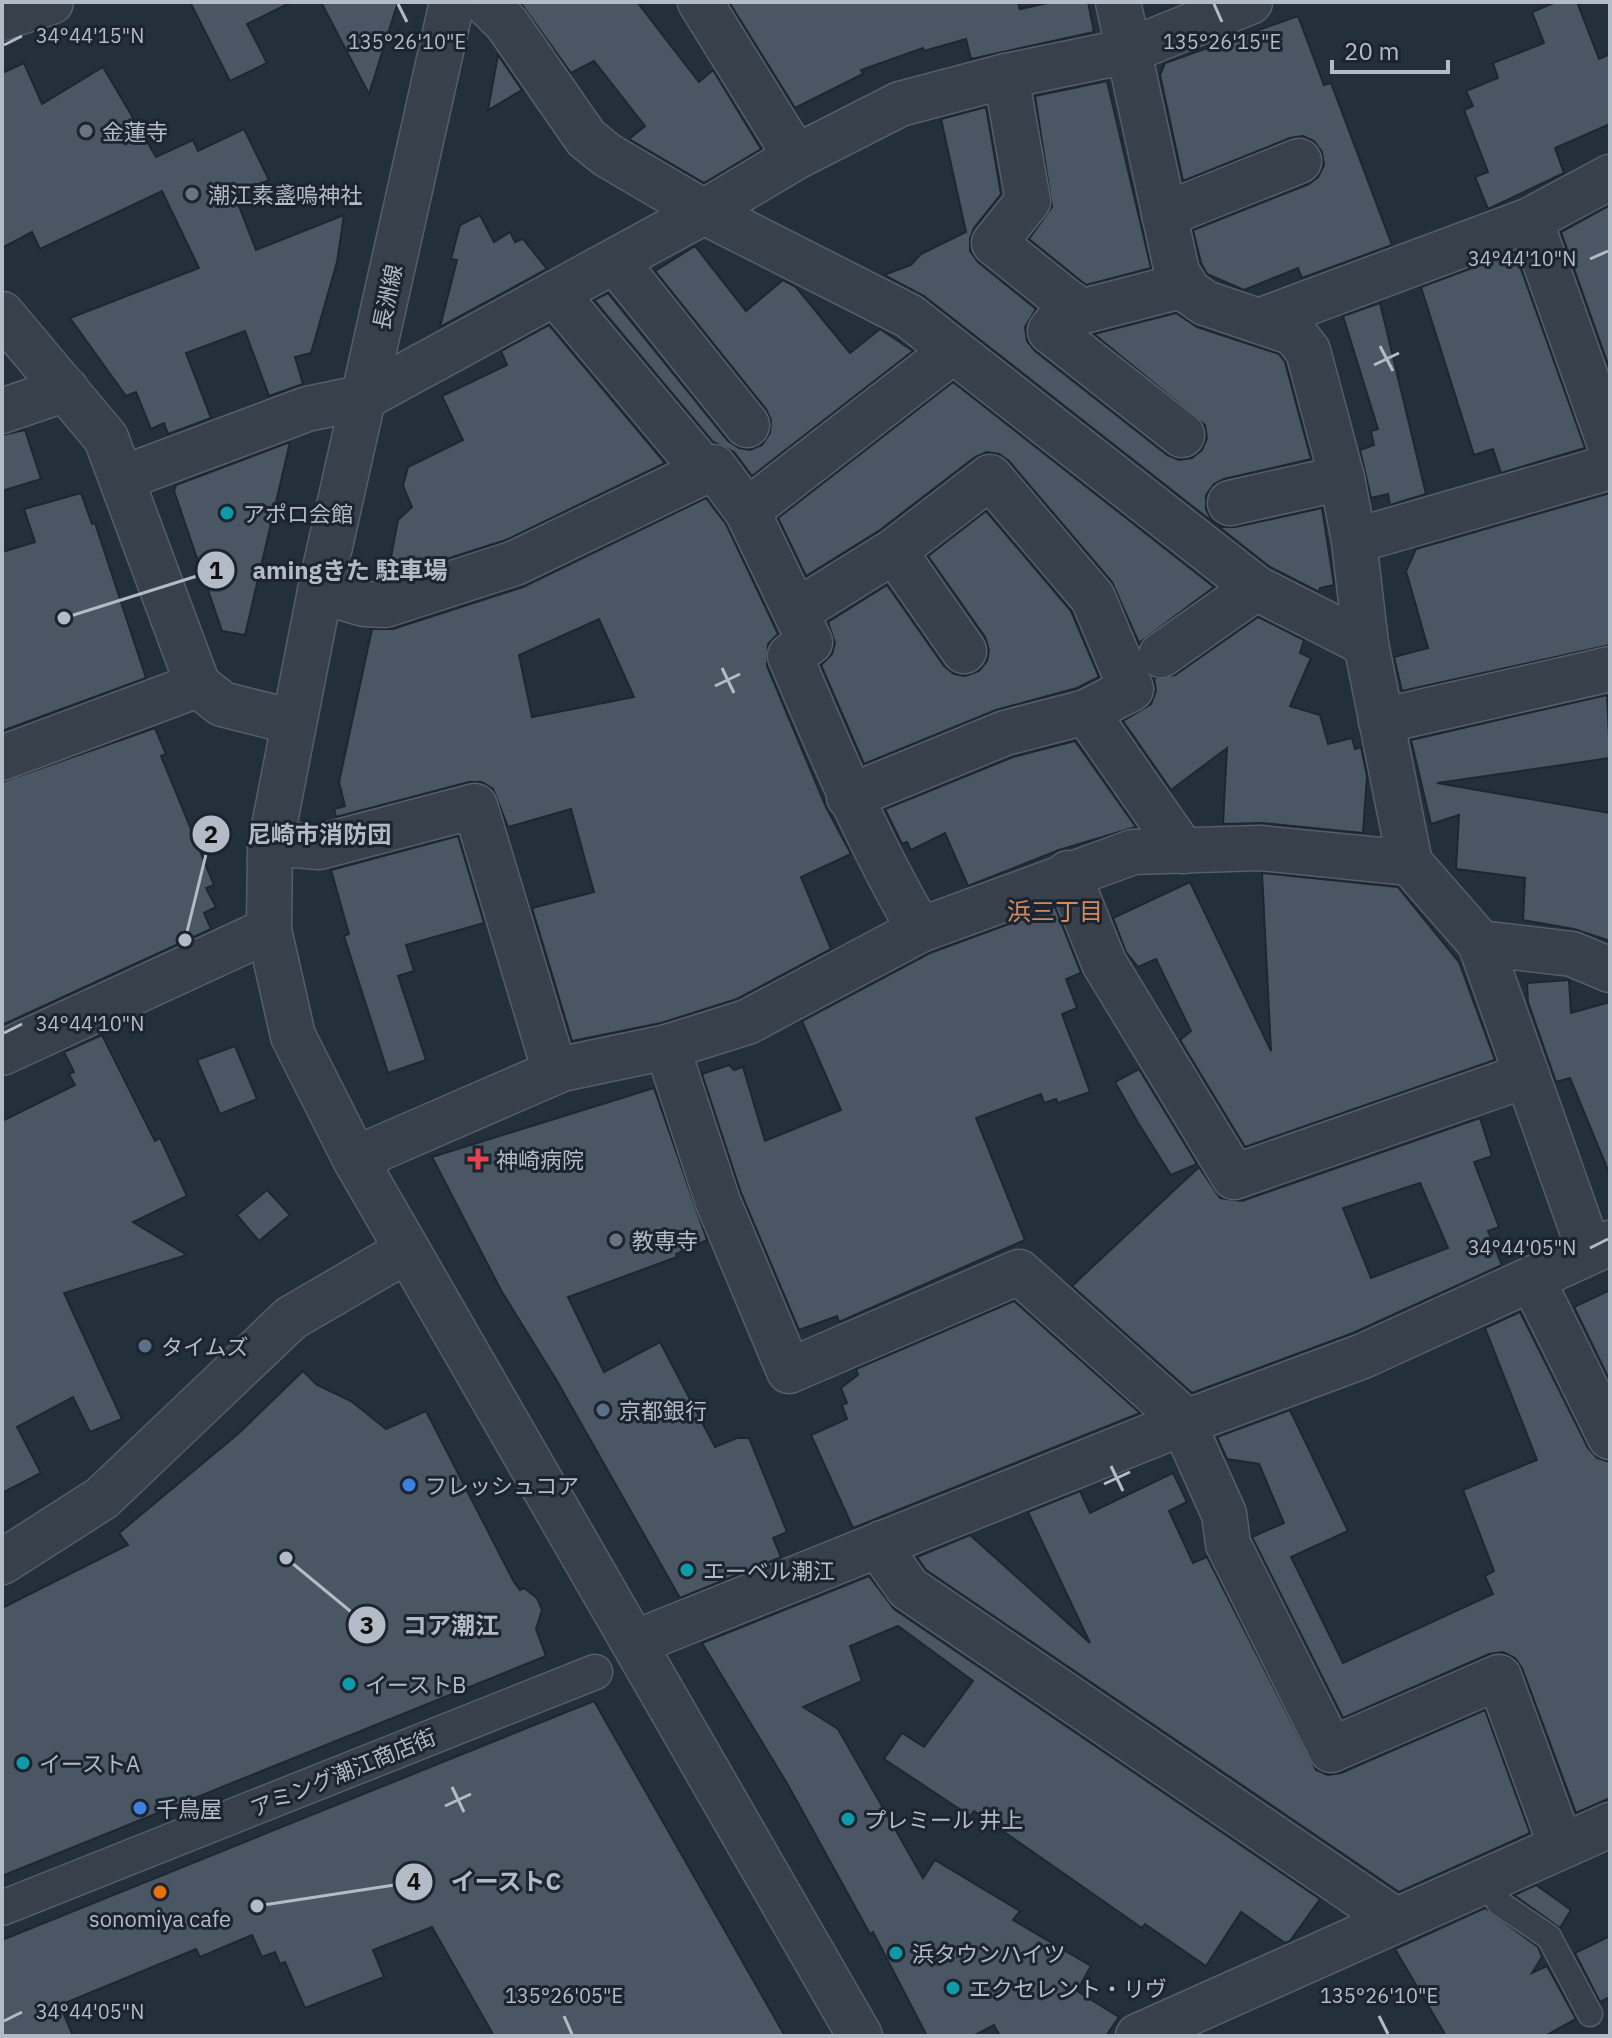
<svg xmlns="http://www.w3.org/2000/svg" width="1612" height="2038" viewBox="0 0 1612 2038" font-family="'IBM Plex Sans','Noto Sans JP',sans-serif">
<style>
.building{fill:#4a5663;stroke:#1e2731;stroke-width:2;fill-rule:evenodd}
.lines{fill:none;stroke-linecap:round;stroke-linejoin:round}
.service-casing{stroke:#555e68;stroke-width:27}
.pedestrian-casing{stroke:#555e68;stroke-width:37}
.minor-casing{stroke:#555e68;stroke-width:47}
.tertiary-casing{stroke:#555e68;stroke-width:47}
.service{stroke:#37404b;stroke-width:24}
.pedestrian{stroke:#37404b;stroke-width:34}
.minor{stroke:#37404b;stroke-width:44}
.tertiary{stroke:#37404b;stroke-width:44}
.ticks{fill:none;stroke:#b2bbc6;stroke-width:3}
.worship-dot{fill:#6b7280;stroke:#1c252f;stroke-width:3}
.culture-dot{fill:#0f9aa8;stroke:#1c252f;stroke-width:3}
.health-dot{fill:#e0444e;stroke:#1c252f;stroke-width:3}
.service-dot{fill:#5c6f8a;stroke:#1c252f;stroke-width:3}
.shop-dot{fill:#3f7fe0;stroke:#1c252f;stroke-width:3}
.food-dot{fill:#e8710a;stroke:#1c252f;stroke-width:3}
.labels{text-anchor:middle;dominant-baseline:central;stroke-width:6;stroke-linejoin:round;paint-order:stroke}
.poi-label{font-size:22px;fill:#b2bbc6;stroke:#1c252f;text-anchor:start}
.street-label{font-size:22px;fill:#b2bbc6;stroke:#1c252f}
.neighbourhood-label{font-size:24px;fill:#cf8c64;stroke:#1c252f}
.ticks-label{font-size:20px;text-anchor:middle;fill:#b2bbc6;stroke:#1c252f;stroke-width:6;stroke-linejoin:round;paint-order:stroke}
.leader{fill:none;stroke:#b2bbc6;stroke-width:3}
.callout-dot{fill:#b2bbc6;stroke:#1c252f;stroke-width:3}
.mark-label{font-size:24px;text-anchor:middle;font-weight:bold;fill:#111}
.callout-label{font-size:24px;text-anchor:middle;font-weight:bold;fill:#b2bbc6;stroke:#1c252f;stroke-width:6;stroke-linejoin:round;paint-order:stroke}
</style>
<rect width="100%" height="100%" fill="#232f3a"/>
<g class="building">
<path d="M190,2H292L247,24L267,63L230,81Z"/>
<path d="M321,2H398L369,94Z"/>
<path d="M520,2H637L699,82L713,70L761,149L704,183L629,139L645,126L594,61L571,73Z"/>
<path d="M729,2H1018L1020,9L1052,2H1088L1094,32L971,59L966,39L924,51L923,48L861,70L863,74L795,108Z"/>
<path d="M1556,2H1577L1599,59L1610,54V124L1555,148L1564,173L1488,209L1475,177L1488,172L1464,110L1473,106L1466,91L1498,78L1493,63L1544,43L1532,12Z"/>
<path d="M1298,16L1324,85L1331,83L1392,245L1302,278L1298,268L1244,290L1207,274L1201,263L1193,230L1309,184L1318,177L1324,165L1322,152L1314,141L1303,136L1290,138L1183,181L1160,75L1165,63Z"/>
<path d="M498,55L522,90L488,110Z"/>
<path d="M24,63L42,104L103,67L156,157L193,140L198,151L244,129L269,180L235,196L256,250L344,215L337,262L311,353L295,357L303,384L269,396L245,331L186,353L211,418L168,434L164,423L151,429L136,392L126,396L70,318L199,268L162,191L40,249L32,232L2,248V73Z"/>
<path d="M1107,81L1151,268L1086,285L1029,239L1052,207L1035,96Z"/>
<path d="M986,107L1001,194L974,228L970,238V251L978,262L1036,309L1025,327L1027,341L1035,351L1167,455L1179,460L1192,458L1202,450L1207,438L1205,425L1094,334L1176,313L1197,327L1279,354L1285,362L1311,459L1224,479L1214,484L1206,495V509L1211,519L1222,527H1235L1322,508L1334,585L1320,588L1319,592L1270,567L924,296L884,275L911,265L921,254L966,232L941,119Z"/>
<path d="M1610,205V370L1561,232Z"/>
<path d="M480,215L494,242L510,232L515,242L523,239L547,269L440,327L457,260L451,259L460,225Z"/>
<path d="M695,246L746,311L783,280L796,287L850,353L880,329L913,351L752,476L734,452L713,442L594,300L608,293L728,441L739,448L750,450L762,445L770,433L771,420L766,409L655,271Z"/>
<path d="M1515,252L1585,448L1501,473L1493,449L1474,455L1421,287Z"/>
<path d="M1380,303L1426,494L1390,505L1388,494L1371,498L1360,450L1374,445L1371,431L1378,429L1343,316Z"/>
<path d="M549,325L665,463L506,540L387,578L398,520L412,507L403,486L408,467L463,440L442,396L507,365L501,351Z"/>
<path d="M953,382L1214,587L1139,643L1112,582L1009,461L999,454L987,452L975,457L880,530L806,576L778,518Z"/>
<path d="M25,430L41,479L2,491V435Z"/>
<path d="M290,442L245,635L222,631L174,491L176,485Z"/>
<path d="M81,493L92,524L95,523L146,678L2,731V552L35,542L24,509Z"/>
<path d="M1610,493V645L1402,691L1394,657L1428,648L1406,571L1416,549Z"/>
<path d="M706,498L726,524L778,634L768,644L767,666L826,807L851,854L801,877L831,949L737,999L661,1023L572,1041L532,908L594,892L571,809L508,827L493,789L482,782H469L336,817L334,809L345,806L339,782L372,629H393L523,587ZM599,619L634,697L532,717L519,655Z"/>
<path d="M986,511L1071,611L1099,677L1077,688L996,710L864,764L821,665L832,654L835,643L828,622L887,585L944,666L954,674L965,676L979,671L987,661L989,650L985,637L928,556Z"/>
<path d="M1258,617L1304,640L1300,653L1311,658L1290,706L1320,715L1328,744L1352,738L1355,749L1361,747L1367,776L1363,833L1262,823L1223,824L1227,748L1171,790L1123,721L1151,704L1156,691L1154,678L1175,675Z"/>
<path d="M1607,695L1610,758L1437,783L1610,813V941L1574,929L1523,920L1525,878L1456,869L1459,815L1431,824L1411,740Z"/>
<path d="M155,728L166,754L161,756L214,885L206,888L216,907L204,913L211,929L2,1025V782Z"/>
<path d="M1075,741L1136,827L1059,850L968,886L945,833L911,850L907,842L902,844L885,809L1013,757Z"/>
<path d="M458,836L484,923L406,945L414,971L398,976L426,1060L388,1073L344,936L349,934L331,870Z"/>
<path d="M1262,873L1398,887L1459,962L1495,1060L1245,1147L1180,1040L1191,1031L1156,959L1138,967L1126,952L1113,918L1190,882L1271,1051Z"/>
<path d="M1055,907L1081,973L1066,979L1077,1008L1062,1014L1090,1092L1058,1103L1056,1099L1044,1103L1041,1094L976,1118L1025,1240L839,1322L837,1316L799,1330L741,1193L702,1074L729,1065L734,1070L743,1067L765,1141L841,1110L802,1021L930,953Z"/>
<path d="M1569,980L1571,1013L1610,1002V1175L1570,1078L1556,1082L1528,1002L1527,983Z"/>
<path d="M102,1035L155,1141L160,1138L187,1196L133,1222L187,1255L64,1293L122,1419L90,1432L73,1397L17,1427L41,1473L2,1493V1121L75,1085L69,1074L74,1072L64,1052Z"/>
<path d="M235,1046L257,1099L220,1114L197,1060Z"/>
<path d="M1139,1069L1197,1164L1171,1175L1137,1121L1115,1082Z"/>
<path d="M654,1088L707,1240L676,1254L677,1257L568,1297L604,1372L660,1342L715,1447L737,1438H749L787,1532L773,1538L781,1557L680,1598L557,1381L502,1292L432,1157Z"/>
<path d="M1480,1118L1492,1156L1474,1162L1499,1227L1488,1231L1502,1265L1353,1333L1192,1393L1072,1286L1199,1167L1220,1198L1242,1201ZM1420,1183L1448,1248L1371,1278L1343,1208Z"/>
<path d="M267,1190L290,1215L259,1241L237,1215Z"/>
<path d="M1610,1290V1381L1574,1307Z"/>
<path d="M1014,1301L1140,1413L853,1528L811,1435L847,1419L842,1405L847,1403L841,1388L858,1375L856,1369Z"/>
<path d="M1520,1312L1588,1448L1597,1458L1610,1462V1798L1576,1813L1522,1668L1515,1658L1503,1652L1489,1654L1343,1718L1252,1537L1284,1523L1259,1464L1227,1459L1217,1437L1290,1410L1348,1531L1291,1557L1343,1663L1493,1594L1485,1576L1494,1571L1463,1490L1537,1460L1485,1328Z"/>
<path d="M303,1371L317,1385L351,1401L386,1429L426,1411L514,1582L520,1590L524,1588L537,1598L542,1610L536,1629L546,1656L2,1876V1608L128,1545L119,1533L239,1433Z"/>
<path d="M1173,1473L1187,1502L1169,1511L1193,1563L1207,1557L1316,1770L1328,1775L1341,1773L1485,1710L1530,1833L1399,1892L926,1570L917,1557L970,1535L1090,1643L1028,1512L1080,1491L1090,1513Z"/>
<path d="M869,1576L894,1609L1320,1899L1290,1941L1285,1943L1241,1912L1206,1966L1145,1924L1142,1928L974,1811L970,1816L884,1759L902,1733L924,1747L973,1681L898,1626L850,1646L862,1681L803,1707L838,1729L923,1878L935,1860L1020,1911L1013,1920L1091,1966L1077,1991L1119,2017L1106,2036H1000L994,2025L973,2036H927L873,1932L870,1934L788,1785L702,1643Z"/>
<path d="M594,1701L785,2036H494L432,1927L373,1950L384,1977L305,2008L285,1962L280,1964L275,1952L262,1957L252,1935L200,1957L196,1949L60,2005L73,2036H2V1940Z"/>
<path d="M1536,1885L1571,1910L1560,1928L1514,1895Z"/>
<path d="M1485,1908L1538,1947L1542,1957L1532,1973L1547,1966L1576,2019L1545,2036H1446L1395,1949Z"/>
<path d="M1610,1936V1997L1600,2002L1575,1953Z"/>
</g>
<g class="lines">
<defs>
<path id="service" d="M1488,1878L1499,1903L1549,1937L1590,2014"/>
<path id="pedestrian" d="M2,1908L595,1672"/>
<g id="minor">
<path d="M485,2L507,24L586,138L607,155L704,212L909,316L1256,588L1366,644"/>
<path d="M700,2L796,157"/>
<path d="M1118,2L1177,272L1188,291L1205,303L1294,333L1308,351L1342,478L1354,541L1366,644L1410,863L1480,943L1589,1250"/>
<path d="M2,18L51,2"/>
<path d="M1006,76L1028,201L994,243L1080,312L1185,285"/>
<path d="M1164,215L1299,161"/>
<path d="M1530,220L1610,445"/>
<path d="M615,261L747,425"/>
<path d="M555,293L705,471"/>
<path d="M1071,304L1050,331L1182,435"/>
<path d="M2,314L106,438L198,685L222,704L293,722"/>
<path d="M1259,321L1530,220L1610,177"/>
<path d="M2,411L66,389"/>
<path d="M123,478L307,409L365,397L704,212L796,157L900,104L1006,76L1128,51L1250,2"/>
<path d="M1230,503L1342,478"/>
<path d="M747,511L810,642L790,656C830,750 868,842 920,930"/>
<path d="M1354,541L1610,467"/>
<path d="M894,551L964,651"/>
<path d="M320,591L364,604L385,605L515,563L714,467L747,511L953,351"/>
<path d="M796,612L894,551L990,477L1093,598L1131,689L1086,712L1005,733L849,797"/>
<path d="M1161,655L1256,588"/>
<path d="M1086,712L1183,851"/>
<path d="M1381,721L1610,669"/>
<path d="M2,758L198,685"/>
<path d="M270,843L319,847L475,806L555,1072"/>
<path d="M1068,873L1104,963L1234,1177L1527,1075"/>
<path d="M1480,943L1572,954L1610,970"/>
<path d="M667,1047L718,1202L789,1371L1019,1272L1187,1422"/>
<path d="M2,1053L269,930"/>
<path d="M355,1159L562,1069L667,1047L747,1022L920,930L1133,852L1260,848L1410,863"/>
<path d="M1532,1279L1610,1437"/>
<path d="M1183,1423L1224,1514L1228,1544L1331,1750L1499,1677L1561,1846"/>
<path d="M882,1543L889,1561L908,1588L1395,1920"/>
<path d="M634,1643L1183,1423L1363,1356L1610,1243"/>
<path d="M1138,2036L1610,1825"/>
</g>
<g id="tertiary">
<path d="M452,2L320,591L270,847L269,930L293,1036L355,1159L860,2036"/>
<path d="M2,1562L102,1498L291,1318L406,1251"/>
</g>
</defs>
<use href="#service" class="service-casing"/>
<use href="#pedestrian" class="pedestrian-casing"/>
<use href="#minor" class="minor-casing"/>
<use href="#tertiary" class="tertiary-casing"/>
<use href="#service" class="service"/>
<use href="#pedestrian" class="pedestrian"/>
<use href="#minor" class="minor"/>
<use href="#tertiary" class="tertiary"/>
</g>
<path class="ticks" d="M398,4L407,22M1214,4L1222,22M4,45L22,36M1590,259L1608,251M1380,346L1393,371M1374,365L1399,353M722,668L734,693M715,686L740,674M4,1033L22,1024M1590,1248L1608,1239M1111,1466L1123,1491M1104,1484L1130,1472M452,1787L464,1812M445,1806L471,1794M564,2016L572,2034M1379,2016L1388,2034M4,2021L22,2012"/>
<g class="worship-dot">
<circle cx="86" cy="131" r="8"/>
<circle cx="192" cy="194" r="8"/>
<circle cx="616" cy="1240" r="8"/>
</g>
<g class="culture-dot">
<circle cx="227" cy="513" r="8"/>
<circle cx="687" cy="1570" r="8"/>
<circle cx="349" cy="1684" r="8"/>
<circle cx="23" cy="1763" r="8"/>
<circle cx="848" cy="1819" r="8"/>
<circle cx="896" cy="1953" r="8"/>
<circle cx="953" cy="1988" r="8"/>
</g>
<path class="health-dot" d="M474 1147h8v8h8v8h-8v8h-8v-8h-8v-8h8z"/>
<g class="service-dot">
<circle cx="145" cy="1346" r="8"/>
<circle cx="603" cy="1410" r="8"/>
</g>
<g class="shop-dot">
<circle cx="409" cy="1485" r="8"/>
<circle cx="140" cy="1808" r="8"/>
</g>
<circle class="food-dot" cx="160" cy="1892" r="8"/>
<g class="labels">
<g class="poi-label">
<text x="102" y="131">金蓮寺</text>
<text x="208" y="194">潮江素盞嗚神社</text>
<text x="243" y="513">アポロ会館</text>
<text x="496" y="1159">神崎病院</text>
<text x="632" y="1240">教専寺</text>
<text x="161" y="1346">タイムズ</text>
<text x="619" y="1410">京都銀行</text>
<text x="425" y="1485">フレッシュコア</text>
<text x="703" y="1570">エーベル潮江</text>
<text x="365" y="1684">イーストB</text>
<text x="39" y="1763">イーストA</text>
<text x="156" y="1808">千鳥屋</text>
<text x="864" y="1819">プレミール 井上</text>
<text x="160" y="1918" text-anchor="middle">sonomiya cafe</text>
<text x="912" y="1953">浜タウンハイツ</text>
<text x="969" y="1988">エクセレント・リヴ</text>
</g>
<g class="street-label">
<text transform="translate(387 297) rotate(-78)">長洲線</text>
<text transform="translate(343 1772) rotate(-22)">アミング潮江商店街</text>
</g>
<g class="neighbourhood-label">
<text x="1055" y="911">浜三丁目</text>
</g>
</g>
<g class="ticks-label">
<text x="90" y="43">34°44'15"N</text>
<text x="407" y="49">135°26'10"E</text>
<text x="1222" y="49">135°26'15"E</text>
<text x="1522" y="266">34°44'10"N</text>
<text x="90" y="1031">34°44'10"N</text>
<text x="1522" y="1255">34°44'05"N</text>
<text x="564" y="2003">135°26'05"E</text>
<text x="1379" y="2003">135°26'10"E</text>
<text x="90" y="2019">34°44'05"N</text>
</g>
<path class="leader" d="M64 618L216 570M185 940L211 834M286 1558L367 1625M257 1906L414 1882"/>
<g class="callout-dot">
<circle cx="64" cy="618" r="8"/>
<circle cx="185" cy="940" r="8"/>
<circle cx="286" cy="1558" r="8"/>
<circle cx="257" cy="1906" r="8"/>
<circle cx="216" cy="570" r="20"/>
<circle cx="211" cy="834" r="20"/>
<circle cx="367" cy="1625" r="20"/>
<circle cx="414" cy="1882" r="20"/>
</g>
<g class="mark-label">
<text x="216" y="579">1</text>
<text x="211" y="843">2</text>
<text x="367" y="1634">3</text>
<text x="414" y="1890">4</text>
</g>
<g class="callout-label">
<text x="350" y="579">amingきた 駐車場</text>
<text x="319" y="843">尼崎市消防団</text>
<text x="451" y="1634">コア潮江</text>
<text x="506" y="1890">イーストC</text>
</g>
<rect width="1612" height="2038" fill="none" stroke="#b2bbc6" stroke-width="8"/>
<path d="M1332 60v12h116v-12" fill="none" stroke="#b2bbc6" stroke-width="4"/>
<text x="1344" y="60" font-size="24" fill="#b2bbc6" stroke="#1c252f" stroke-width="6" paint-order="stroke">20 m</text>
</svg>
